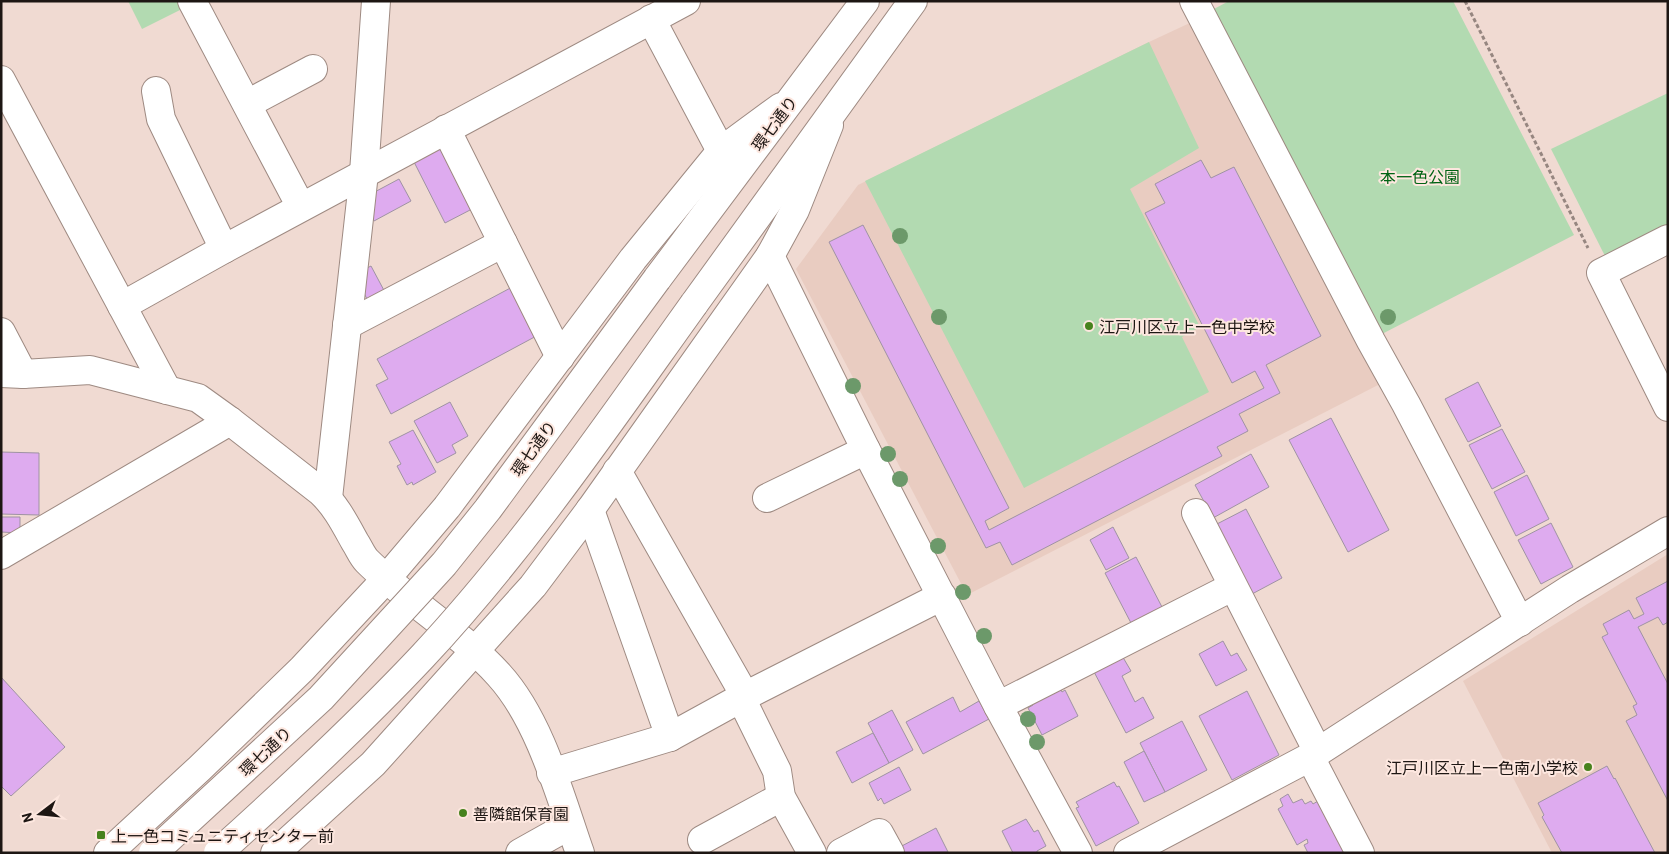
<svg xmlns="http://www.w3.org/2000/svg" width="1669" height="854" viewBox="0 0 1669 854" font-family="Barlow,'Noto Sans JP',sans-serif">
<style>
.built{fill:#e9ccc1}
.green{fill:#b2dab1}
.building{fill:#deabef;stroke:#9f93a3}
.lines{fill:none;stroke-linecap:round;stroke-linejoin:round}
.minor-casing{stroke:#9e8a82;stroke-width:30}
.major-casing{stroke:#9e8a82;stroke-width:30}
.path{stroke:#968680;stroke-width:3;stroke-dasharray:4 2.5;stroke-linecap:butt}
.minor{stroke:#fff;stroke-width:28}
.major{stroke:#fff;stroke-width:28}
.major-bridge-casing{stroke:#9e8a82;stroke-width:30;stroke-linecap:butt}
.major-bridge{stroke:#fff;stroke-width:28}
.tree{fill:#6c996a}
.poi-dot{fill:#47821d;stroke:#fde7df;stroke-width:2}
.labels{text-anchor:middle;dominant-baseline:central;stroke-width:4;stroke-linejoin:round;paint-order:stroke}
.street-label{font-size:16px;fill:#1d1613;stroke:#fde7df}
.park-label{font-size:16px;fill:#006314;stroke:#fde7df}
.poi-label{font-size:16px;fill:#1d1613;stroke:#fde7df;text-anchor:start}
</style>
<rect width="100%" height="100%" fill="#f0dad2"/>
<g class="built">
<path d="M1194,21L1382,383L967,595L796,269L858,185L1149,42Z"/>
<path d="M1668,554V853H1552L1463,681Z"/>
</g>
<g class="green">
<path d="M128,1H180L184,8L142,29Z"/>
<path d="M1229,1H1453L1574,235L1380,335L1212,10Z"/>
<path d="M1149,42L1199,148L1130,189L1200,327L1182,337L1209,392L1024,488L865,181Z"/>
<path d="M1668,93V227L1606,258L1551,149Z"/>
</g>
<g class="building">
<path d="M439,145L472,209L445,223L412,158Z"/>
<path d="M1201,160L1211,178L1234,167L1321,336L1266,365L1280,393L1239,414L1248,431L1217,447L1222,456L1012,565L1000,542L986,548L829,242L863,225L1009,508L985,521L989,530L1264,388L1255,371L1232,383L1145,213L1165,203L1155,184Z"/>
<path d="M399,179L411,201L374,221L367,208L369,195Z"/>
<path d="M371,266L387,296L370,305L360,285L359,272Z"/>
<path d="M516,285L542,333L391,414L376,385L388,379L377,359Z"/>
<path d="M1478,382L1501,426L1468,442L1445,399Z"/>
<path d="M450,402L468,436L452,445L456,453L437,463L414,421Z"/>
<path d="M1331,418L1389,530L1348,552L1289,440Z"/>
<path d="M1502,429L1525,472L1492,489L1469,445Z"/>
<path d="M413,430L436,472L413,485L412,482L407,485L397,466L401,464L389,442Z"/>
<path d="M1,452L39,453V515L1,514Z"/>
<path d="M1251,454L1269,487L1213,518L1195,485Z"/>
<path d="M1527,475L1549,519L1516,536L1494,492Z"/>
<path d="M1246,509L1282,578L1252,594L1215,525Z"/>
<path d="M1,517H20V533L1,532Z"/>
<path d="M1551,523L1573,567L1541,584L1518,540Z"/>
<path d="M1113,527L1129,558L1106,570L1090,540Z"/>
<path d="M1136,557L1162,607L1131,623L1105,573Z"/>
<path d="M1668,581V622L1663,625L1658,617L1638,627L1668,684V801L1626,721L1637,715L1633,706L1637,704L1602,637L1608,634L1603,624L1629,610L1634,619L1644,614L1636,598Z"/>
<path d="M1223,641L1231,656L1237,653L1247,670L1216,686L1199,654Z"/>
<path d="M1121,654L1131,671L1122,676L1135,702L1143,697L1154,718L1126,733L1092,668Z"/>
<path d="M1,677L65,747L11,796L1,786Z"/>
<path d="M1059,686L1062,692L1065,690L1078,716L1042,735L1028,708L1033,705L1031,702Z"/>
<path d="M1247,691L1279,755L1232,780L1199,716Z"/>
<path d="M953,697L960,712L979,701L989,719L923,754L906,722Z"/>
<path d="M892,710L913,750L889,763L868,723Z"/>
<path d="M1182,721L1207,770L1165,792L1140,743Z"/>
<path d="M873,733L889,763L852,783L836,752Z"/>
<path d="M1144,751L1165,792L1144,802L1124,762Z"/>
<path d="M1607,766L1614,779L1615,778L1655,853H1562L1542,817L1544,815L1538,803Z"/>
<path d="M899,767L911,790L884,804L881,798L878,801L869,783Z"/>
<path d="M1114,782L1117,787L1119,786L1139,823L1096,846L1076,808L1079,807L1076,802Z"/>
<path d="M1288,794L1293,803L1302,799L1305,804L1311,801L1313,804L1318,801L1346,853H1308L1304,845L1308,843L1307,839L1297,845L1278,809L1283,806L1280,799Z"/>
<path d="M1026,819L1034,832L1038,830L1046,846L1037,851V853H1013L1002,831Z"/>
<path d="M936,828L948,852L901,853L898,848Z"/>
</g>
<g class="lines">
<defs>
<g id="minor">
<path d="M192,1L301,207"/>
<path d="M1194,1L1371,341L1406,404L1520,622"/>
<path d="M651,19L721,151"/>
<path d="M1,80L167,390"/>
<path d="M156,91L161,119L224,249"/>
<path d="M247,104L313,69"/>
<path d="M446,129L560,357"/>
<path d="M1668,239L1601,273L1668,407"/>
<path d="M770,256L866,450L998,706L1078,853"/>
<path d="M122,306L224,249L686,1"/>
<path d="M347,325L503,243"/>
<path d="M1,332L23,374"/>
<path d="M1,373L23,374L90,370L198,398L230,421L321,492C336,506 345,524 355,542C359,548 362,556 367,561C408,602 460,632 499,675C540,720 560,796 580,853"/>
<path d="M617,471L740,687L741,698L777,771L781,797L812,853"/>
<path d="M328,498L364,173L376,1"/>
<path d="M767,498L866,450"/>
<path d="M590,510L670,737"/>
<path d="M1196,513L1318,752"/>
<path d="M1,555L230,421"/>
<path d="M998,706L1232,587"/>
<path d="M1310,757L1360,853"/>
<path d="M551,773L670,737L741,698L942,596"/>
<path d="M702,840L781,797"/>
<path d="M108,853L200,768L302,669L386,579L447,507L633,259L721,151L781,107"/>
<path d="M275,853L373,764L533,586L590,510L770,256L795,210L829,125"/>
<path d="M520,853L570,825"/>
<path d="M841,853L879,833L890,853"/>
<path d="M1128,853L1310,757L1570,589L1668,531"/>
</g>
<g id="major">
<path d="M657,279L865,1"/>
<path d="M694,304L913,1"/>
</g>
</defs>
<use href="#minor" class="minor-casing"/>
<use href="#major" class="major-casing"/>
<path class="path" d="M1465,1L1588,248"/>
<use href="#minor" class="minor"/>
<use href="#major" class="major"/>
<defs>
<g id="major-bridge">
<path d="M153,853L321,698L444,564L488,509L657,279"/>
<path d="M218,853C288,790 358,725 422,657C523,549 608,424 694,304"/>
</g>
</defs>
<use href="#major-bridge" class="major-bridge-casing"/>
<use href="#major-bridge" class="major-bridge"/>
</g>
<g class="tree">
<circle cx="900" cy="236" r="8"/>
<circle cx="939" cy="317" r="8"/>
<circle cx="1388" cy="317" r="8"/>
<circle cx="853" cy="386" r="8"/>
<circle cx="888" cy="454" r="8"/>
<circle cx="900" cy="479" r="8"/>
<circle cx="938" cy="546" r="8"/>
<circle cx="963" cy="592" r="8"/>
<circle cx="984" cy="636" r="8"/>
<circle cx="1028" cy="719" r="8"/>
<circle cx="1037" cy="742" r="8"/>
</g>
<g class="poi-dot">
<circle cx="1089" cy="326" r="5"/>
<circle cx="1588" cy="767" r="5"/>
<circle cx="463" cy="813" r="5"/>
<rect x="96" y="830" width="10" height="10" rx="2.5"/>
</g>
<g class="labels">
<g class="street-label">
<text transform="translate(774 123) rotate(-53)">環七通り</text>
<text transform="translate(533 448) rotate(-54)">環七通り</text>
<text transform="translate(265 751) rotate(-43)">環七通り</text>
</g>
<g class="park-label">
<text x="1420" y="176">本一色公園</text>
</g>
<g class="poi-label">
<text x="1099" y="326">江戸川区立上一色中学校</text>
<text x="1578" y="767" text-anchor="end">江戸川区立上一色南小学校</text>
<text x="473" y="813">善隣館保育園</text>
<text x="111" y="835">上一色コミュニティセンター前</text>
</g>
</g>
<rect width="1669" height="854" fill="none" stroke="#1d1613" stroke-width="5"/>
<g transform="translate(40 814) rotate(254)" stroke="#fde7df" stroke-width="4" paint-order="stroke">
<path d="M0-4L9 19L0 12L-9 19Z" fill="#1d1613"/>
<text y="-8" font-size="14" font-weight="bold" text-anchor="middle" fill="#1d1613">N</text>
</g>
</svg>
